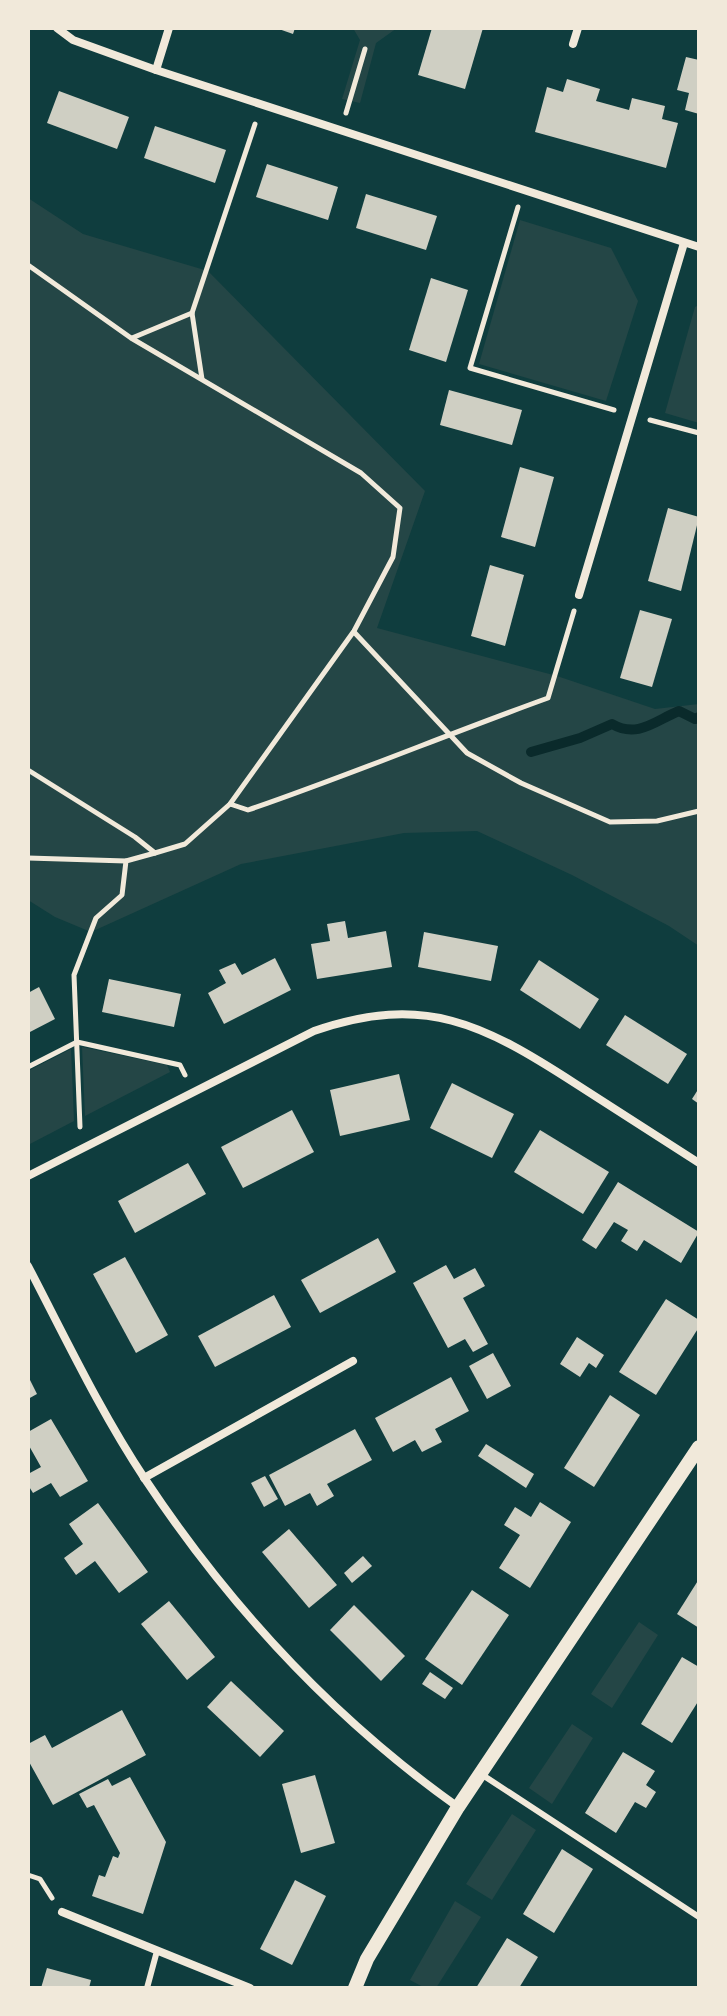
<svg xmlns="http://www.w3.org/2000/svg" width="727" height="2016" viewBox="0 0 727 2016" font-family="'Fira Sans Condensed',sans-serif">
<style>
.green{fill:#244646}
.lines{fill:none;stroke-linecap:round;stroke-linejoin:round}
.stream{stroke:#0a2a2b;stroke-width:10}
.building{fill:#cfcfc3}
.path{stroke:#f1e9da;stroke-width:5}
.service{stroke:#f1e9da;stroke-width:6}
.minor{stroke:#f1e9da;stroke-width:8}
.tertiary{stroke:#f1e9da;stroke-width:14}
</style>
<rect width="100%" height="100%" fill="#0f3d3e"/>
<g class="green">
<path d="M353,28H397L376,43L360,103L342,99L360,40Z"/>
<path d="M28,198L83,234L208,271L425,491L377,628L557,676L655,709L699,704V946L669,926L572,875L477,831L404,833L241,864L91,932L55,917L28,900Z"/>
<path d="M520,220L611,248L638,301L606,401L479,364Z"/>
<path d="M699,305V423L665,413L695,307Z"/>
<path d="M82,1047L167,1065L170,1072L85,1116Z"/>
<path d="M71,1049L74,1121L28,1145V1071Z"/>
<path d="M639,1622L658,1635L612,1708L591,1694Z"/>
<path d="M572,1724L593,1738L552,1804L529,1788Z"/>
<path d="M512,1814L536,1830L492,1900L466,1884Z"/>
<path d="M455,1901L481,1917L436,1988H425L410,1980Z"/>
</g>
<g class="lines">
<path class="stream" d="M531,752L580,738L612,724C638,739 656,720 679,711L695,719L699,717"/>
</g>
<g class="building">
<path d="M276,28H295L293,34Z"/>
<path d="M432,28H483L465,89L418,75Z"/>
<path d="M686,57L699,60V114L685,110L689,93L677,90Z"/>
<path d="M567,79L600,89L596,101L629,110L632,98L665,106L662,119L678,123L666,168L535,132L547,87L563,92Z"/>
<path d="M59,91L129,117L117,149L47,123Z"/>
<path d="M155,126L226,150L215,183L144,158Z"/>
<path d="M267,164L338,187L328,220L256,197Z"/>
<path d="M366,194L437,216L426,250L356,228Z"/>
<path d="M431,278L468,290L446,362L409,350Z"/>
<path d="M449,390L522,410L512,445L440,425Z"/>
<path d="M520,467L554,477L535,547L501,537Z"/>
<path d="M668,508L699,517L681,591L648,581Z"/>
<path d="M490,565L524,575L505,646L471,636Z"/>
<path d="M640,610L672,619L652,687L620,678Z"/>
<path d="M345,921L348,938L386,931L392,967L317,979L311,944L330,941L327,924Z"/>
<path d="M424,932L498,946L491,981L418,967Z"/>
<path d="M275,958L291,990L224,1024L208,993L226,983L219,970L235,963L242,975Z"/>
<path d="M539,960L599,999L580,1029L520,990Z"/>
<path d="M109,979L181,994L174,1027L102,1012Z"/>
<path d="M39,987L55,1019L28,1033V993Z"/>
<path d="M625,1015L687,1054L668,1084L606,1045Z"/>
<path d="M399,1074L410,1120L340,1136L330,1090Z"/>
<path d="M452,1083L514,1114L492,1158L430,1128Z"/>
<path d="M699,1088V1104L692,1099Z"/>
<path d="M292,1110L314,1152L243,1188L221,1147Z"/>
<path d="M540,1130L609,1172L583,1214L514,1172Z"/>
<path d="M188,1163L206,1194L135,1233L118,1201Z"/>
<path d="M618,1182L699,1232L681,1263L644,1240L637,1251L621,1241L628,1230L614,1222L596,1249L582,1240Z"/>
<path d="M378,1238L396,1272L320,1313L301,1280Z"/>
<path d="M125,1257L168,1335L136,1353L93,1274Z"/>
<path d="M446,1265L454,1279L475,1268L485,1286L463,1298L488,1344L473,1352L465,1339L448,1348L413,1283Z"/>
<path d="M274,1295L291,1327L215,1367L198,1336Z"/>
<path d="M666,1299L699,1320V1327L656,1395L619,1372Z"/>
<path d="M577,1337L604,1355L596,1368L589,1363L580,1377L560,1364Z"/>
<path d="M493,1353L511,1386L487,1399L469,1366Z"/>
<path d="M28,1376L37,1394L28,1399Z"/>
<path d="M451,1377L469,1411L435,1429L442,1442L422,1452L415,1440L393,1452L375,1418Z"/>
<path d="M610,1395L640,1415L594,1487L564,1468Z"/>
<path d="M51,1419L88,1481L60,1497L51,1483L33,1493L28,1485V1474L41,1467L28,1444V1432Z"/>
<path d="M355,1429L372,1460L327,1484L334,1496L317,1506L310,1493L285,1506L269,1475Z"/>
<path d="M486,1444L534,1474L526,1488L478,1456Z"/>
<path d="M265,1476L278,1499L264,1507L251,1483Z"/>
<path d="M540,1502L571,1522L530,1588L499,1568L520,1535L504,1525L515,1507L531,1517Z"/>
<path d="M98,1503L148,1572L119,1593L95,1561L76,1575L64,1558L83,1544L69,1524Z"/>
<path d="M289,1529L337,1585L309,1608L262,1552Z"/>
<path d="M363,1556L372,1566L352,1583L344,1573Z"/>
<path d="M699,1579V1628L677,1614Z"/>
<path d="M472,1590L509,1615L462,1685L425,1659Z"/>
<path d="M169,1601L215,1657L187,1680L141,1624Z"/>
<path d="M354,1605L405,1656L381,1681L330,1630Z"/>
<path d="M682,1657L699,1667V1700L672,1743L641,1724Z"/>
<path d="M430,1672L453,1688L445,1699L422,1684Z"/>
<path d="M231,1681L284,1731L260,1757L207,1707Z"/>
<path d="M122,1710L146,1755L53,1805L28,1760V1744L45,1735L52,1748Z"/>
<path d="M623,1752L655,1771L646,1785L656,1792L646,1808L635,1802L616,1833L585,1813Z"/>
<path d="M315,1775L335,1843L301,1853L282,1784Z"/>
<path d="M130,1777L166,1842L143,1914L92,1896L99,1875L105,1877L113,1856L118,1858L120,1853L94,1805L87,1808L79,1794L108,1779L112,1786Z"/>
<path d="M562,1849L593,1869L554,1933L523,1914Z"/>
<path d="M295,1880L326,1896L292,1965L260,1949Z"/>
<path d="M507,1938L538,1957L519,1988H476Z"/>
<path d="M47,1968L91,1980L89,1988H41Z"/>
</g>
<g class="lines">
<g class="path">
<path d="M346,113L365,49"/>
<path d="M518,207L470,368L614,410"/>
<path d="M28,265L131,338L361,473L400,508L393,557L354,631L230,804L185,844L155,853L135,837L28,770"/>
<path d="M132,338L192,313"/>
<path d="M202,379L192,313L255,124"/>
<path d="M650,420L699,433"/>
<path d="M354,632L467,753L521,783L610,822L657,821L699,811"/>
<path d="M230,804L248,810C350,775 448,734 548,698L574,611"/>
<path d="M28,858L126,861"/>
<path d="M28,1067L77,1042L180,1065L185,1075"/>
<path d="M80,1127L74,975L96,918L122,895L126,861L155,853"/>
<path d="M28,1875L40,1879L52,1898"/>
</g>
<g class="service">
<path d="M481,1774L699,1917"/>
<path d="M147,1988L157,1951"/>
</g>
<g class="minor">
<path d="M57,28L73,40L156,70L699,247"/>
<path d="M573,44L578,28"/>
<path d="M156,70L169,28"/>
<path d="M579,595L684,243"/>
<path d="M28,1176L314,1031C425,993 483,1024 576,1084C617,1110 658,1137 699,1163"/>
<path d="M28,1266C65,1337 101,1413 145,1479C230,1607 334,1719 458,1807"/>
<path d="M144,1478L353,1361"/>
<path d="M62,1912L250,1988"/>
</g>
<path class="tertiary" d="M355,1988L367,1959L458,1807L699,1447"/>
</g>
<rect width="727" height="2016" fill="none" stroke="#f1e9da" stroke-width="60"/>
</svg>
